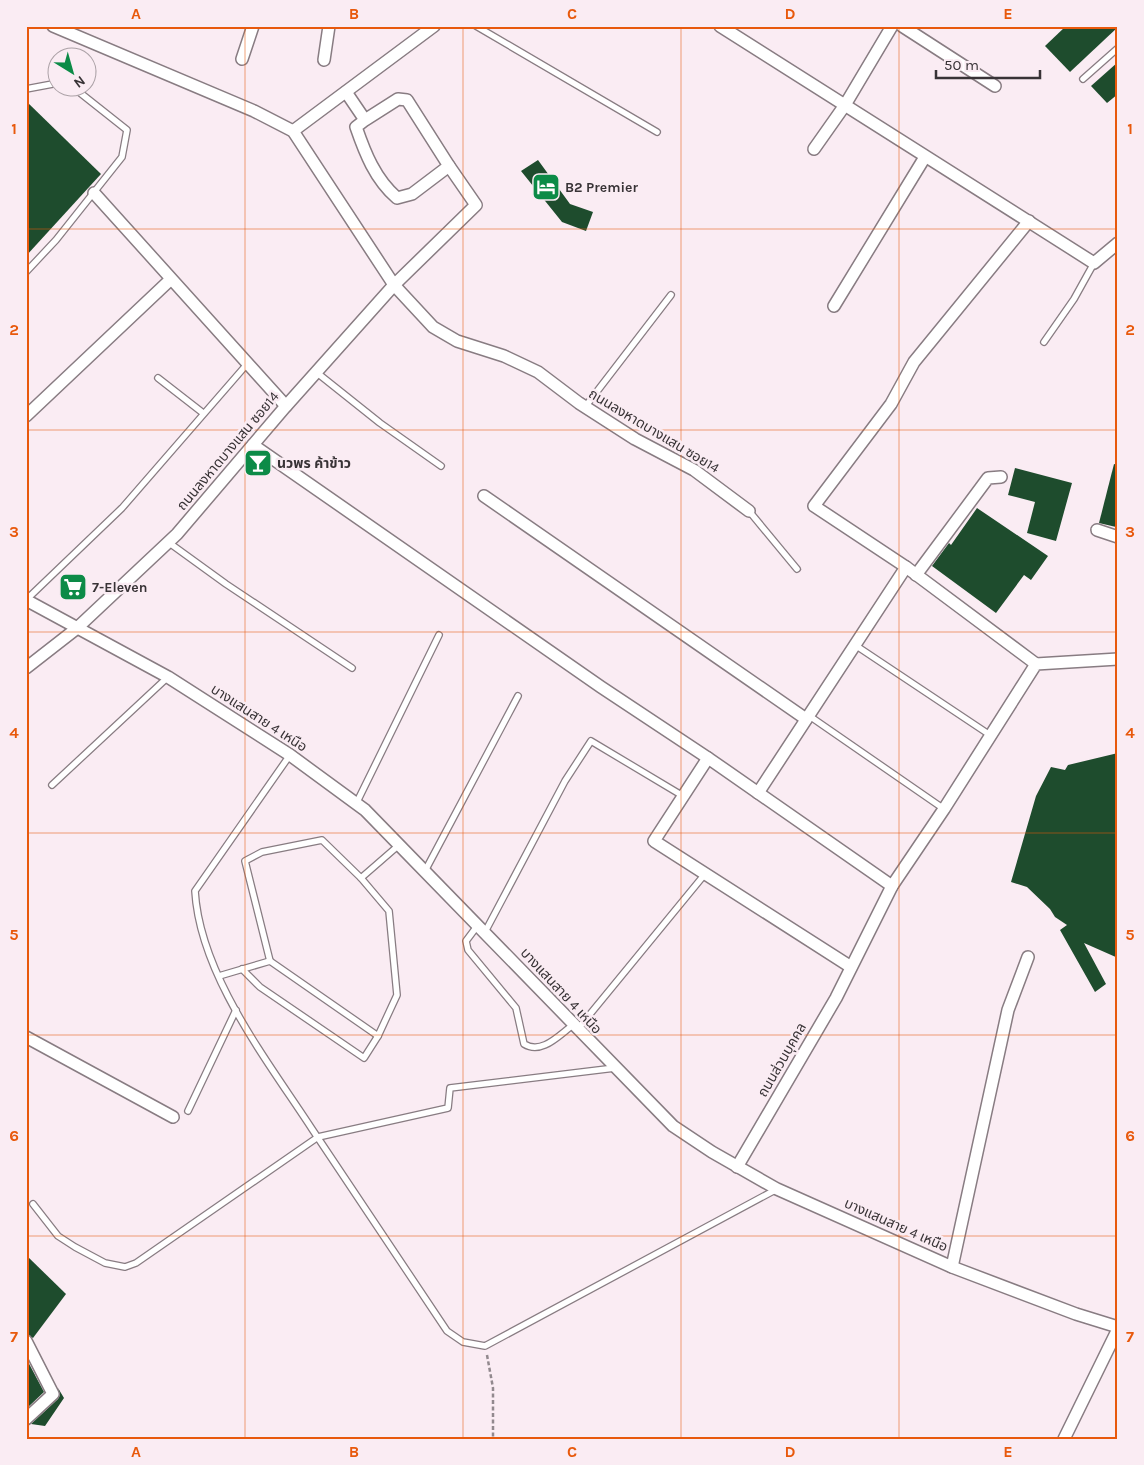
<svg xmlns="http://www.w3.org/2000/svg" width="1144" height="1465" viewBox="0 0 1144 1465" font-family="Karla,'Noto Sans Thai',sans-serif">
<style>
.building{fill:#1e4c2d}
.lines{fill:none;stroke-linecap:round;stroke-linejoin:round}
.lane-casing{stroke:#887c82;stroke-width:8}
.street-casing{stroke:#887c82;stroke-width:14}
.path{stroke:#92898e;stroke-width:2.5;stroke-dasharray:4 2.5;stroke-linecap:butt}
.lane{stroke:#fff;stroke-width:5.5}
.street{stroke:#fff;stroke-width:11}
.grid{fill:none;stroke:#e8590c;stroke-width:1;stroke-opacity:0.55}
.labels{text-anchor:middle;dominant-baseline:central;stroke-width:5;stroke-linejoin:round;paint-order:stroke}
.poi-label{font-size:14px;font-weight:bold;fill:#383336;stroke:#faecf3;text-anchor:start}
.street-label{font-size:14px;fill:#383336;stroke:#faecf3}
.neatline{fill:none;stroke:#e8590c;stroke-width:2}
.grid-label{font-size:16px;text-anchor:middle;font-weight:bold;fill:#e8590c}
</style>
<rect width="100%" height="100%" fill="#faecf3"/>
<g class="building">
<path d="M1066,26H1118V27L1070,72L1045,46Z"/>
<path d="M1118,62V94L1107,103L1091,86Z"/>
<path d="M26,101L101,174L26,256Z"/>
<path d="M538,160L570,204L593,212L586,231L562,222L521,171Z"/>
<path d="M1114,464L1118,465L1116,527L1099,523Z"/>
<path d="M1015,468L1072,483L1056,541L1027,533L1035,502L1008,495Z"/>
<path d="M977,508L1048,556L1031,580L1024,575L996,613L932,566L949,543L951,545Z"/>
<path d="M1118,753V958L1084,943L1106,984L1095,992L1060,930L1067,925L1055,917L1050,909L1027,887L1011,882L1036,796L1051,767L1065,770L1068,765Z"/>
<path d="M26,1255L66,1294L33,1338L26,1334Z"/>
<path d="M26,1358L44,1392L26,1409Z"/>
<path d="M58,1388L64,1398L45,1426L31,1424L58,1399L60,1395Z"/>
</g>
<g class="lines">
<defs>
<g id="lane">
<path d="M476,26L657,132"/>
<path d="M1083,79L1118,48"/>
<path d="M26,89L58,83"/>
<path d="M26,272L56,240L122,157L127,130L74,88"/>
<path d="M1044,342L1074,299L1094,263"/>
<path d="M316,372L380,423L441,466"/>
<path d="M158,378L203,413"/>
<path d="M585,407L671,295"/>
<path d="M749,511L797,569"/>
<path d="M168,542L226,584L352,668"/>
<path d="M26,600L122,508L248,363"/>
<path d="M855,645L990,735"/>
<path d="M808,715L944,809"/>
<path d="M290,755L195,891C200,975 267,1060 312,1129C357,1197 402,1264 447,1331L463,1342L485,1346L777,1189"/>
<path d="M52,785L168,677"/>
<path d="M356,804L439,635"/>
<path d="M425,871L518,696"/>
<path d="M361,878L399,845"/>
<path d="M478,925L466,941L468,950L516,1008L524,1044C542,1055 559,1035 573,1025"/>
<path d="M485,932L565,781L591,741L683,796"/>
<path d="M242,969L260,987L364,1058L378,1036L397,995L389,911L361,878L322,840L262,852L245,861L270,961"/>
<path d="M219,976L270,961L378,1036"/>
<path d="M577,1030L705,874"/>
<path d="M188,1111L236,1010"/>
<path d="M33,1204L58,1236L75,1247L105,1263L125,1267L136,1263L318,1137L448,1108L450,1088L615,1068"/>
</g>
<g id="street">
<path d="M53,26L254,111L293,131L394,285L433,327L457,341L504,356L538,372L579,403L635,439L694,470L749,511"/>
<path d="M720,26L1094,263L1118,243"/>
<path d="M902,26L995,86"/>
<path d="M242,59L253,26"/>
<path d="M324,60L329,26"/>
<path d="M346,92L365,120L356,127C365,153 375,179 397,198L412,194L449,166L407,100L398,99L365,120"/>
<path d="M293,131L434,26"/>
<path d="M814,149L845,105L892,26"/>
<path d="M94,193L286,406"/>
<path d="M1029,221L914,362L891,404L814,506L906,567L1036,664"/>
<path d="M834,306L925,157"/>
<path d="M26,416L170,280"/>
<path d="M253,445L601,687L708,758L892,886"/>
<path d="M484,496L806,719"/>
<path d="M1097,530L1118,537"/>
<path d="M916,575L988,478L1001,477"/>
<path d="M26,600L168,677L290,755L365,810L673,1126L712,1152L777,1189L952,1267L1076,1314L1118,1327"/>
<path d="M26,668L76,629L177,534L286,406L394,285L476,205L449,166"/>
<path d="M708,758L654,841L851,967"/>
<path d="M758,793L906,567"/>
<path d="M26,1037L173,1117"/>
<path d="M737,1167L836,998L892,886L944,809L1036,664L1118,659"/>
<path d="M952,1267L1008,1010L1028,957"/>
<path d="M26,1419L53,1394L26,1341"/>
<path d="M1064,1439L1118,1329"/>
</g>
</defs>
<use href="#lane" class="lane-casing"/>
<use href="#street" class="street-casing"/>
<path class="path" d="M487,1355L493,1388V1439"/>
<use href="#lane" class="lane"/>
<use href="#street" class="street"/>
</g>
<path class="grid" d="M245,26V1439M463,26V1439M681,26V1439M899,26V1439M26,229H1118M26,430H1118M26,632H1118M26,833H1118M26,1035H1118M26,1236H1118"/>
<defs>
<symbol id="hotel-square" viewBox="-11 -11 22 22"><rect x="-9" y="-9" width="18" height="18" rx="4" fill="#0c8b47" stroke="#faecf3"/><path d="M-6-4.5h1.5V1H6V5H4.5V3h-9V5H-6ZM-4 0a1.8 1.8 0 1 1 3.6 0ZM.5 0V-2.5h3Q6-2.5 6 0Z" fill="#fff"/></symbol>
<symbol id="bar-square" viewBox="-11 -11 22 22"><rect x="-9" y="-9" width="18" height="18" rx="4" fill="#0c8b47" stroke="#faecf3"/><path d="M-6-5H6L.8 .8V4.5H3.5V6h-7V4.5H-.8V.8Z" fill="#fff"/></symbol>
<symbol id="supermarket-square" viewBox="-11 -11 22 22"><rect x="-9" y="-9" width="18" height="18" rx="4" fill="#0c8b47" stroke="#faecf3"/><path d="M-6-5.5h2.5l.6 2H6L4.5 2H-2.5L-4.4-4H-6ZM-1.5 3.2a1.3 1.3 0 1 0 .1 0ZM3 3.2a1.3 1.3 0 1 0 .1 0Z" fill="#fff"/></symbol>
</defs>
<g fill-rule="evenodd">
<use href="#hotel-square" x="530" y="171" width="32" height="32"/>
<use href="#bar-square" x="242" y="447" width="32" height="32"/>
<use href="#supermarket-square" x="57" y="571" width="32" height="32"/>
</g>
<g class="labels">
<g class="poi-label">
<text x="565" y="187">B2 Premier</text>
<text x="277" y="463">นวพร ค้าข้าว</text>
<text x="92" y="587">7-Eleven</text>
</g>
<g class="street-label">
<text transform="translate(654 431) rotate(31)">ถนนลงหาดบางแสน ซอย14</text>
<text transform="translate(228 451) rotate(-50)">ถนนลงหาดบางแสน ซอย14</text>
<text transform="translate(259 718) rotate(33)">บางแสนสาย 4 เหนือ</text>
<text transform="translate(561 991) rotate(47)">บางแสนสาย 4 เหนือ</text>
<text transform="translate(782 1060) rotate(-60)">ถนนส่วนบุคคล</text>
<text transform="translate(896 1225) rotate(24)">บางแสนสาย 4 เหนือ</text>
</g>
</g>
<rect width="1144" height="1465" fill="none" stroke="#faecf3" stroke-width="55"/>
<g transform="translate(72 72) rotate(143)"><circle r="24" fill="#faecf3" stroke="#aca2a7"/>
<path d="M0-4L9 19L0 12L-9 19Z" fill="#0c8b47"/>
<text y="-8" font-size="14" font-weight="bold" text-anchor="middle" fill="#383336">N</text>
</g>
<path d="M936 70v8h104v-8" fill="none" stroke="#383336" stroke-width="2.5"/>
<text x="944" y="70" font-size="15" fill="#383336" stroke="#faecf3" stroke-width="4" paint-order="stroke">50 m</text>
<rect x="28" y="28" width="1088" height="1410" class="neatline"/>
<g class="grid-label">
<text x="136" y="19">A</text>
<text x="354" y="19">B</text>
<text x="572" y="19">C</text>
<text x="790" y="19">D</text>
<text x="1008" y="19">E</text>
<text x="14" y="134">1</text>
<text x="1130" y="134">1</text>
<text x="14" y="335">2</text>
<text x="1130" y="335">2</text>
<text x="14" y="537">3</text>
<text x="1130" y="537">3</text>
<text x="14" y="738">4</text>
<text x="1130" y="738">4</text>
<text x="14" y="940">5</text>
<text x="1130" y="940">5</text>
<text x="14" y="1141">6</text>
<text x="1130" y="1141">6</text>
<text x="14" y="1342">7</text>
<text x="1130" y="1342">7</text>
<text x="136" y="1457">A</text>
<text x="354" y="1457">B</text>
<text x="572" y="1457">C</text>
<text x="790" y="1457">D</text>
<text x="1008" y="1457">E</text>
</g>
</svg>
